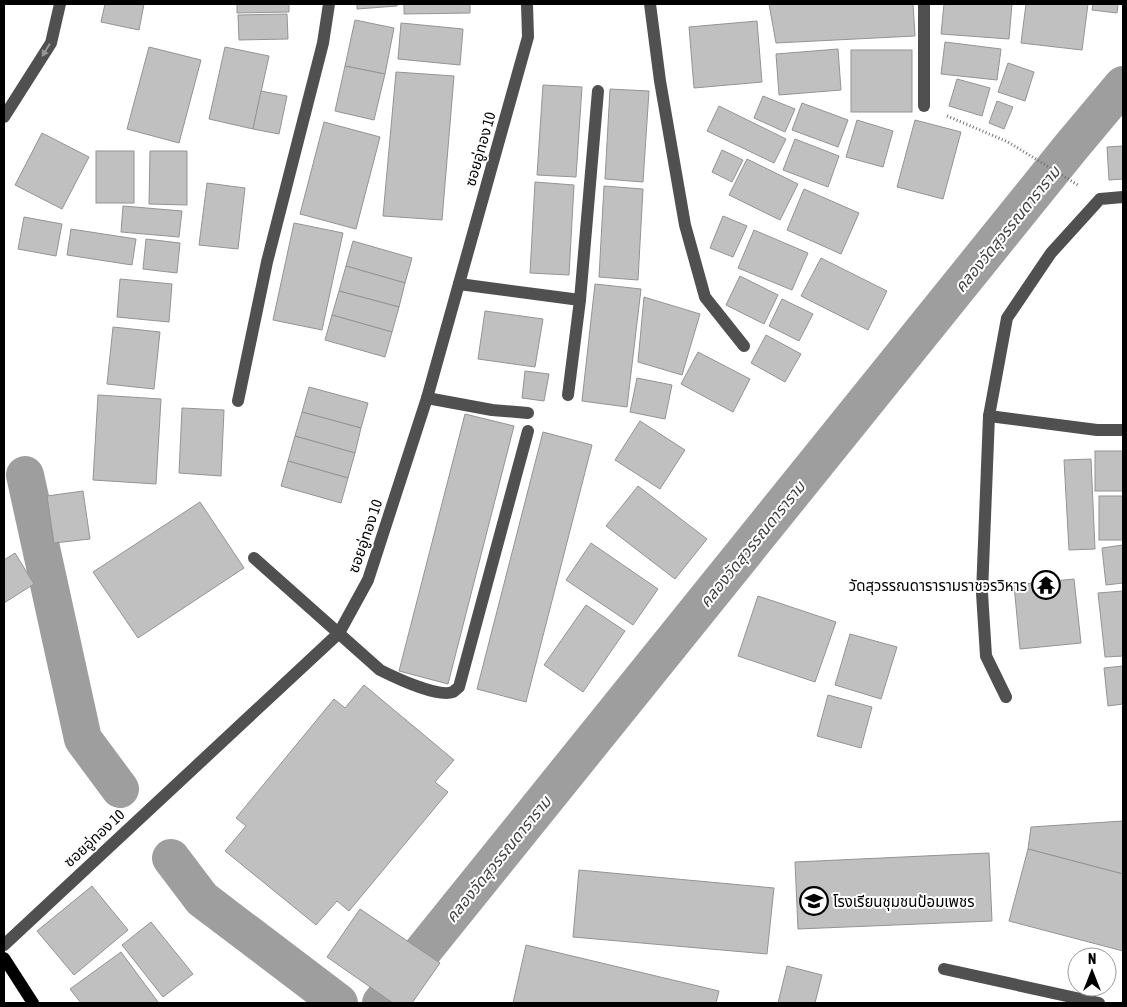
<svg xmlns="http://www.w3.org/2000/svg" width="1127" height="1007" viewBox="0 0 1127 1007" font-family="'Asap Condensed','Noto Sans Thai',sans-serif">
<style>
.lines{fill:none;stroke-linecap:round;stroke-linejoin:round}
.canal{stroke:#9e9e9e;stroke-width:38}
.building{fill:#c0c0c0;stroke:#949494}
.path{stroke:#727272;stroke-width:3;stroke-dasharray:1 2.5;stroke-linecap:butt}
.minor{stroke:#505050;stroke-width:12}
.major{stroke:#000;stroke-width:12}
.oneway{fill:#969696}
.labels{text-anchor:middle;dominant-baseline:central;stroke-width:4;stroke-linejoin:round;paint-order:stroke}
.street-label{font-size:15px;fill:#000;stroke:#fff}
.poi-label{font-size:15px;fill:#000;stroke:#fff;text-anchor:end}
.water-label{font-size:16px;font-style:italic;fill:#3f3f3f;stroke:#fff}
</style>
<rect width="100%" height="100%" fill="#fff"/>
<g class="lines">
<g class="canal">
<path d="M25,475L83,739L120,789"/>
<path d="M171,858L202,899L339,1003"/>
<path d="M381,1003L1071,147L1123,85"/>
</g>
</g>
<g class="building">
<path d="M105,4H144L139,30L101,22Z"/>
<path d="M237,4H289V12L237,13Z"/>
<path d="M357,4H397V6L357,9Z"/>
<path d="M404,4H470V13L404,14Z"/>
<path d="M769,4H913L915,36L776,43Z"/>
<path d="M944,4H1012L1009,39L941,34Z"/>
<path d="M1026,4H1088L1082,50L1021,43Z"/>
<path d="M1093,4H1118L1117,13L1092,10Z"/>
<path d="M287,14L288,39L239,40L238,15Z"/>
<path d="M355,20L394,28L385,74L345,66Z"/>
<path d="M757,21L762,82L694,88L689,27Z"/>
<path d="M401,23L463,29L460,65L398,59Z"/>
<path d="M945,42L1001,49L997,80L941,74Z"/>
<path d="M149,47L201,60L179,143L127,129Z"/>
<path d="M225,47L269,56L253,129L209,119Z"/>
<path d="M838,49L841,90L779,95L776,54Z"/>
<rect x="851" y="50" width="61" height="62"/>
<path d="M1008,63L1034,72L1025,101L998,92Z"/>
<path d="M345,66L385,74L374,120L335,111Z"/>
<path d="M396,72L454,76L442,220L383,216Z"/>
<path d="M957,79L990,88L982,116L949,106Z"/>
<path d="M543,85L582,87L576,177L537,175Z"/>
<path d="M610,89L649,91L643,182L605,179Z"/>
<path d="M261,91L287,96L279,134L253,129Z"/>
<path d="M763,96L795,109L785,132L754,118Z"/>
<path d="M997,101L1013,107L1004,129L989,123Z"/>
<path d="M802,103L848,120L838,147L792,130Z"/>
<path d="M719,106L786,139L774,163L707,131Z"/>
<path d="M857,120L893,131L883,167L846,157Z"/>
<path d="M915,120L961,132L943,199L897,187Z"/>
<path d="M324,122L380,137L356,229L300,214Z"/>
<path d="M42,133L89,157L62,209L15,185Z"/>
<path d="M795,139L839,156L828,187L783,170Z"/>
<path d="M1123,146V179L1109,180L1107,147Z"/>
<path d="M722,150L743,160L732,182L712,172Z"/>
<rect x="96" y="151" width="38" height="52"/>
<path d="M150,151H187V205L149,204Z"/>
<path d="M747,159L798,184L780,220L729,195Z"/>
<path d="M535,182L574,185L569,275L530,273Z"/>
<path d="M207,183L245,188L238,249L199,245Z"/>
<path d="M604,186L643,189L638,280L599,277Z"/>
<path d="M804,189L859,213L841,254L787,230Z"/>
<path d="M123,206L182,211L179,237L121,232Z"/>
<path d="M723,216L747,226L733,257L710,248Z"/>
<path d="M24,217L62,224L56,256L18,249Z"/>
<path d="M294,223L343,233L322,330L273,320Z"/>
<path d="M71,229L136,239L132,265L67,255Z"/>
<path d="M754,230L808,253L792,290L738,268Z"/>
<path d="M146,239L180,243L177,273L143,269Z"/>
<path d="M353,241L412,258L405,283L346,266Z"/>
<path d="M821,258L887,291L868,330L801,296Z"/>
<path d="M346,266L405,283L399,307L339,291Z"/>
<path d="M740,276L778,295L764,324L726,305Z"/>
<path d="M120,279L172,284L169,322L117,317Z"/>
<path d="M595,284L641,289L627,407L582,401Z"/>
<path d="M339,291L399,307L392,332L332,315Z"/>
<path d="M644,297L700,314L682,375L638,362Z"/>
<path d="M782,299L813,314L799,341L769,326Z"/>
<path d="M485,311L543,319L535,367L478,359Z"/>
<path d="M332,315L392,332L385,357L325,340Z"/>
<path d="M113,327L160,332L154,389L107,384Z"/>
<path d="M766,335L801,354L785,382L751,363Z"/>
<path d="M698,352L750,379L733,412L681,384Z"/>
<path d="M525,371L549,374L544,401L522,398Z"/>
<path d="M637,378L672,385L665,419L630,412Z"/>
<path d="M309,387L368,403L361,428L302,412Z"/>
<path d="M98,395L161,399L156,484L93,480Z"/>
<path d="M182,408L224,410L221,476L179,473Z"/>
<path d="M302,412L361,428L355,453L295,436Z"/>
<path d="M465,414L514,426L448,684L399,671Z"/>
<path d="M640,421L685,450L660,489L615,460Z"/>
<path d="M543,432L592,445L526,702L477,689Z"/>
<path d="M295,436L355,453L348,478L288,461Z"/>
<rect x="1095" y="451" width="28" height="40"/>
<path d="M1091,459L1095,549L1069,550L1064,460Z"/>
<path d="M288,461L348,478L341,503L281,486Z"/>
<path d="M638,486L707,539L675,579L606,526Z"/>
<path d="M83,491L90,539L54,543L47,496Z"/>
<rect x="1099" y="496" width="24" height="44"/>
<path d="M200,502L244,568L138,638L93,572Z"/>
<path d="M591,543L658,589L633,625L566,580Z"/>
<path d="M1123,545V583L1106,585L1102,548Z"/>
<path d="M15,553L34,584L4,603V560Z"/>
<path d="M1074,579L1081,643L1020,649L1014,585Z"/>
<path d="M1123,591V656L1105,657L1098,593Z"/>
<path d="M758,596L836,622L815,682L738,656Z"/>
<path d="M586,605L625,631L583,692L544,665Z"/>
<path d="M850,634L897,647L881,699L835,685Z"/>
<path d="M1123,666V704L1108,706L1104,668Z"/>
<path d="M364,685L454,760L435,782L448,792L349,911L337,901L316,925L225,851L246,826L236,818L334,699L345,708Z"/>
<path d="M828,695L872,707L861,748L817,736Z"/>
<path d="M1123,821V874L1028,849L1031,827Z"/>
<path d="M1028,849L1123,874V951L1009,921Z"/>
<path d="M989,853L992,921L798,929L795,862Z"/>
<path d="M579,870L774,888L767,954L573,937Z"/>
<path d="M92,886L128,930L74,975L37,931Z"/>
<path d="M360,909L440,963L412,1003H393L327,957Z"/>
<path d="M151,922L193,974L163,997L122,945Z"/>
<path d="M526,945L719,991L716,1003H513Z"/>
<path d="M121,952L158,1002L156,1003H81L70,989Z"/>
<path d="M787,966L822,975L815,1003H778Z"/>
</g>
<g class="lines">
<path class="path" d="M947,116L1008,142L1078,185"/>
<g class="minor">
<path d="M650,4L660,81L685,225L705,297L744,346"/>
<path d="M924,4V106"/>
<path d="M4,117L51,43L60,4"/>
<path d="M1123,197L1100,199L1051,253L1007,318L989,416L1097,430H1123"/>
<path d="M459,284L580,300"/>
<path d="M568,395L580,300L598,91"/>
<path d="M427,398L492,410L528,413"/>
<path d="M238,401L267,262L323,43L329,4"/>
<path d="M989,416L982,593L986,656L1006,697"/>
<path d="M254,558L380,670C394,677 438,698 453,692C454,691 458,688 459,687L528,431"/>
<path d="M4,945L339,633L368,580L427,398L528,37L527,4"/>
<path d="M944,969L1099,1003"/>
</g>
<path class="major" d="M4,958L33,1003"/>
</g>
<defs><path id="oneway-solid" d="M-6-.8H1V-3.2L6.5 0L1 3.2V.8H-6Z" transform="scale(1.25)"/></defs>
<use class="oneway" href="#oneway-solid" transform="translate(46 50) rotate(122)"/>
<defs>
<symbol id="temple-ring" viewBox="-11 -11 22 22"><circle r="9.5" fill="#fff" stroke="#000" stroke-width="1.5"/><path d="M0-6L5-2H3V0L6.5 2.5H4V6H1.5V3h-3V6H-4V2.5H-6.5L-3 0V-2H-5Z" fill="#000"/></symbol>
<symbol id="school-ring" viewBox="-11 -11 22 22"><circle r="9.5" fill="#fff" stroke="#000" stroke-width="1.5"/><path d="M0-5L7-2L0 1L-7-2ZM-4 1L0 2.5L4 1V4Q0 6-4 4Z" fill="#000"/></symbol>
</defs>
<g fill-rule="evenodd">
<use href="#temple-ring" x="1030" y="569" width="32" height="32"/>
<use href="#school-ring" x="798" y="885" width="32" height="32"/>
</g>
<g class="labels">
<g class="street-label">
<text transform="translate(480 149) rotate(-74)">ซอยอู่ทอง 10</text>
<text transform="translate(365 536) rotate(-71)">ซอยอู่ทอง 10</text>
<text transform="translate(94 838) rotate(-43)">ซอยอู่ทอง 10</text>
</g>
<g class="poi-label">
<text x="1027" y="585">วัดสุวรรณดารารามราชวรวิหาร</text>
<text x="833" y="901" text-anchor="start">โรงเรียนชุมชนป้อมเพชร</text>
</g>
<g class="water-label">
<text transform="translate(1007 229) rotate(-51)">คลองวัดสุวรรณดาราราม</text>
<text transform="translate(752 544) rotate(-51)">คลองวัดสุวรรณดาราราม</text>
<text transform="translate(498 859) rotate(-51)">คลองวัดสุวรรณดาราราม</text>
</g>
</g>
<rect width="1127" height="1007" fill="none" stroke="#000000" stroke-width="10"/>
<g transform="translate(1092 972)"><circle r="24" fill="#ffffff" stroke="#999999"/>
<path d="M0-4L9 19L0 12L-9 19Z" fill="#000000"/>
<text y="-8" font-size="14" font-weight="bold" text-anchor="middle" fill="#000000">N</text>
</g>
</svg>
